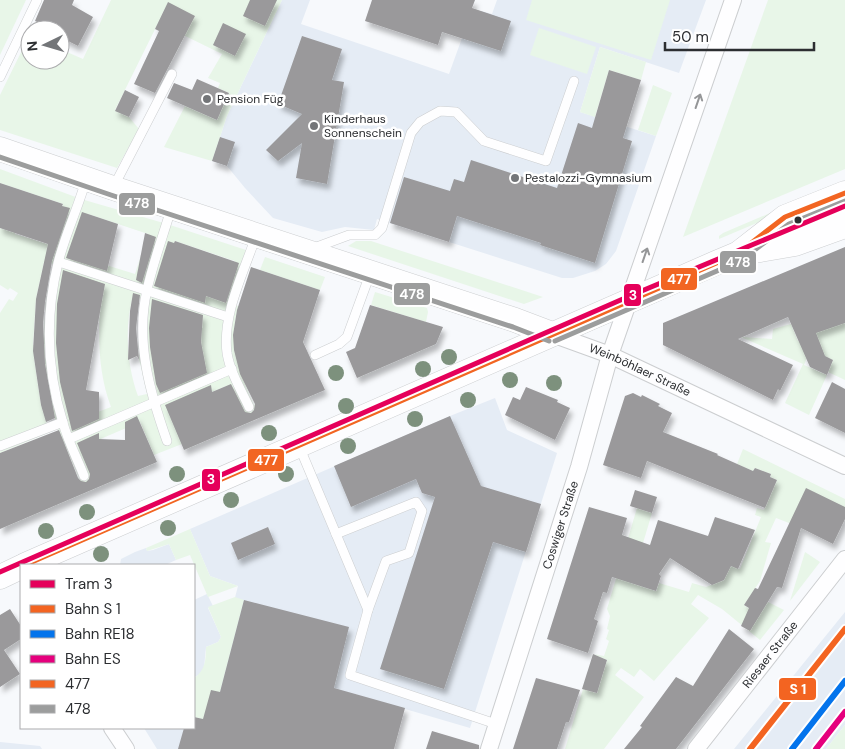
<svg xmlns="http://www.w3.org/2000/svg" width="845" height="749" viewBox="0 0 845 749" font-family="'DM Sans',sans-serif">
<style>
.built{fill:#e5ecf5}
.green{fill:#e8f6e8;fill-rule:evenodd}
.building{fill:#9a999b;filter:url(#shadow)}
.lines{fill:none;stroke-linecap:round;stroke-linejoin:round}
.lane-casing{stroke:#ccced0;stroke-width:10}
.street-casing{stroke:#ccced0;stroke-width:18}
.secondary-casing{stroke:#ccced0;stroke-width:25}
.lane{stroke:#fefeff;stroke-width:9}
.street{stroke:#fefeff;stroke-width:16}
.secondary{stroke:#fefeff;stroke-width:24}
.bus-1-casing{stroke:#fff;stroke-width:9}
.bus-2-casing{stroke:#fff;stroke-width:9}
.bus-1{stroke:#f26522;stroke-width:5}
.bus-2{stroke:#9c9d9d;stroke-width:5}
.rail-1-casing{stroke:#fff;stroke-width:10}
.rail-2-casing{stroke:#fff;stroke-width:10}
.rail-3-casing{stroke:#fff;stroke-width:10}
.rail-1{stroke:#f36421;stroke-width:6}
.rail-2{stroke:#0474ec;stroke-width:6}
.rail-3{stroke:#e5007d;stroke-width:6}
.tram-1-casing{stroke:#fff;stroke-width:9}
.tram-1{stroke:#e5005a;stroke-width:5}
.tree{fill:#7d917d}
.oneway{stroke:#959698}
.poi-dot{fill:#737578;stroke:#fff;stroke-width:2}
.bus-dot{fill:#2c2e31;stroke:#fff;stroke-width:2}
.labels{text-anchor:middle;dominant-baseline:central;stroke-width:5;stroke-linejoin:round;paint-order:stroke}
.poi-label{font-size:12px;fill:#2c2e31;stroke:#fff;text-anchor:start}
.street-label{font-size:12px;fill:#2c2e31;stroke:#fff}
.line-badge{stroke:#fff;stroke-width:2}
.badge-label{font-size:14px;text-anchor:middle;font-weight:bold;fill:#fff}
</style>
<defs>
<filter id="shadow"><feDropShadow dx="3" dy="5.5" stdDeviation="2.5" flood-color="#0004"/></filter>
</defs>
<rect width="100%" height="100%" fill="#f7f9fc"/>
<g class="built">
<path d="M282,0H310L301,24L449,74L462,38L472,40L481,11L492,14L497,0H706L679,73L600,47L580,112L656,136L616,251L606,264L595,271L573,278H562L377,219L374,230L345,227L322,232L273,218L245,188L227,166L212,161L227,116Z"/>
<path d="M495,398L507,430L557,453L470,728L354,694L211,690L238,586L210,576L190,529L450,416Z"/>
<path d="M169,544L176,560L165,565H120L121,559L135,552L146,548L147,551L153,550Z"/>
<path d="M207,594L213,606L208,608L221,637L218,642L206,647L204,668L199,675L194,677V600Z"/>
<path d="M845,612V725L826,749H734Z"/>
<path d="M194,717L203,719L313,749H157L144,728H194Z"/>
<path d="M0,742L40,746L42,749H0Z"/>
</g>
<g class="green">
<path d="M0,0H26L0,55Z"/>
<path d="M111,0H282L227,116L212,161L164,147L185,106L217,120L229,93L218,88L220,83L208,78L222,54L169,28L168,3L115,110L129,117L139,129L117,168L0,130V95L29,36L30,60H60V49L83,59Z"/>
<path d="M532,0H670L651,60L526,20Z"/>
<path d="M768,0H845V169L683,237Z"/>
<path d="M539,28L596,47L587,74L530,55Z"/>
<path d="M600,47L646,62L641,80L609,70L595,117L580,112Z"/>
<path d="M653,85L672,93L656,136L638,130Z"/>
<path d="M0,169L81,199L167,224L246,250L228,303L238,306C229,345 238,370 254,405L262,402L265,408L240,419L226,386L168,411L182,444L154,455L140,422L82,447L96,480L83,487L58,429L0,453V313L9,299L13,301L18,293L10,288L8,290L0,285V228L12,232L13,229L16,230L15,234L47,244L53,225L56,226L63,204L0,183ZM88,214L148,234L135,274L74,255ZM175,241L235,261L222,301L162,282ZM44,262L53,264L46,300L43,345H33L36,299ZM133,296L141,299L138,327L139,359L147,394L138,396C127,366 124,327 133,296ZM100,309C98,342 99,375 111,407L74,421ZM44,356L51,403L56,422L47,424L41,405L34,358Z"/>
<path d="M845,181V186L719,239V236L723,233Z"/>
<path d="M356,241H371L543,297L524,304L348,246Z"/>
<path d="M265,257L325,277L320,290L260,270Z"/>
<path d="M375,292L427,308L428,312L426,322L371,305Z"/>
<path d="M807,311L845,323V380L828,372L833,360L810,350L804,365L827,375L809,415L785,403L803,364L741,337L772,339L773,329L791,324L798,341L813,344Z"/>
<path d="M743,449L845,499V507L789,523L776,518L765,542L771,543L760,581L744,605L759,615L768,602L784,610L760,640L722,609L698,595L691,604L709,618L654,681L640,669L634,677L621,668L615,675L644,697L604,749H565L583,689L597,693L607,660L593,654L604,656L609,641L606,639L609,630L607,629L610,616L607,609L637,508L652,513L631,583L656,591L659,583L689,592L692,583L706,587L724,580L731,566L740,569L761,517L755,515L757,508L764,510L777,480L770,477L771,474L755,468L753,471L737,464Z"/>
<path d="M190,529L210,576L238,586L208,597L190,555L176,560L169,544L147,551L146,548Z"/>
<path d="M805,552L820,562L790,601Z"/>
<path d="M235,597L244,600L220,692L203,719L194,717V678C205,671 206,660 206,647L218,642L221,637L208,607Z"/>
<path d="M845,725V749H826Z"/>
</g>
<g class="building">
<path d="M44,0H74L72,5L93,17L78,46L60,37V30H55L35,21Z"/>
<path d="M250,0H277L265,26L243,16Z"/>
<path d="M372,0H475L472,8L511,21L501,51L442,32L438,45L365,21Z"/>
<path d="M168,2L195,16L155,93L134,84L159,31L155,29Z"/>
<path d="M223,23L246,34L235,56L213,45Z"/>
<path d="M302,36L342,49L332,80L344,82L327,184L296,178L302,143L278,161L266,150L302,114L278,104Z"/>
<path d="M609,70L641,80L623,138L632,141L595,263L540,245L541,243L457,216L449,242L390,223L404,177L450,191L454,179L464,182L471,160L557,188L578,123L592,128Z"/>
<path d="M197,79L229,93L217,120L167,98L174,83L192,90Z"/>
<path d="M125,90L139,97L129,117L115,111Z"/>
<path d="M220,137L235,142L227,166L212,161Z"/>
<path d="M0,183L63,204L62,206L70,208L52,261L45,302L43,323L45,364L55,418L46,422L41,405L33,351L36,299L48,244L0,228Z"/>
<path d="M82,212L118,224L107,271L66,258Z"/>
<path d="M145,233L156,237L142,283L136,280Z"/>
<path d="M168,241L174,243L175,241L239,263L226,303L206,296L205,303L154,286Z"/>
<path d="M845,247V323L816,333L825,356L833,360L827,375L810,367L788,317L738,339L793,365L780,391L778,389L773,400L663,345V323Z"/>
<path d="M251,267L320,290L303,342L325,390L184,450L165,405L211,385L212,392L231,384L245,412L251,413L254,410L255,404L240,374L234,350L233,335L237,310Z"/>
<path d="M63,270L105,284L86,390L99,392V419L72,431L60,382L56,343L57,304Z"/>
<path d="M133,293L140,295L136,328L139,360L137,356L128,360L130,311Z"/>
<path d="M152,299L203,315L201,342L207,373L160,393L156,384L150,347L149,328Z"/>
<path d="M370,305L443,327L436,344L357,378L346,352L355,348Z"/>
<path d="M832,382L845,389V433L815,418Z"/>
<path d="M526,387L558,400L557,402L570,408L555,440L505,415L513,397L520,400Z"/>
<path d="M633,393L641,397L642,395L660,404L658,406L672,413L663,432L718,454L717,455L753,471L755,468L771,474L770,477L777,480L765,508L647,461L641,478L603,465L625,396Z"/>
<path d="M137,416L157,462L0,529V453L59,430L78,478L81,481L86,482L89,479L90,474L77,443L99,433V439L125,440V422Z"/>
<path d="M450,416L481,486L541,504L526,552L493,542L444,689L380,669L435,497L422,493L416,479L351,507L334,466Z"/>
<path d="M806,488L845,507V519L833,544L801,528L782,588L777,587L750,631L741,626L749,608L744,605L755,588L758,589Z"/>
<path d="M635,490L657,497L652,513L630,506Z"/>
<path d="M589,507L627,518L622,535L650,545L658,520L708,536L715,517L755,530L738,569L731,566L724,580L712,585L670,558L659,574L661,576L656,591L612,577L607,593L603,592L594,619L598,621L588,653L547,639Z"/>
<path d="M268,527L275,544L238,560L231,543Z"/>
<path d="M244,600L349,627L334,688L405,708L394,749H178L184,728H194V717L203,719L211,690L220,692Z"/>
<path d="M10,609L21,626V639L4,650L20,674L0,687V615Z"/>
<path d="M729,629L754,649L676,749H624L642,727L640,726L676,677L693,686Z"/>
<path d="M593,654L607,660L597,693L582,689Z"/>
<path d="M536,678L580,690L569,722H566L557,749H513Z"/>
<path d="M432,731L479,745V749H426Z"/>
</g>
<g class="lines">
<defs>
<g id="lane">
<path d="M0,77L37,0"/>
<path d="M113,188L172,74"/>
<path d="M778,237L845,210"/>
<path d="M314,248L349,235H375L382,228L411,133L420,122L440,111L456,112L484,141L546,161L574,81"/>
<path d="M59,262L228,317"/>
<path d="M315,355L339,344L347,337L370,274"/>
<path d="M249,407C241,390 230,372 227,353C222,314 244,272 256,236"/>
<path d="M69,439L232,369"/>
<path d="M167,441C150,393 135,341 147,290C153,263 163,236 171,209"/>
<path d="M0,446L63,422"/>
<path d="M299,446L368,610"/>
<path d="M84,476C77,458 68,441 63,423C47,371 45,316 58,263C65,235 78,208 86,180"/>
<path d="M336,534L416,502L422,511L409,553L386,561L368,610L350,675L496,724"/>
</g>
<g id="street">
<path id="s1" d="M552,334L610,355L845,466"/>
<path d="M112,728L126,749"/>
<path id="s2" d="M489,749L579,467L610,355L733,0"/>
<path id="s3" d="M696,749L845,559"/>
</g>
<g id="secondary">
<path d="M0,149L113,188L515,320L552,334"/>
<path d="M740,252L785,217L845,193"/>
<path d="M25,565L718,262L737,254L795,244L845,226"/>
<path d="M0,577L21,567"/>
</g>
</defs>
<use href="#lane" class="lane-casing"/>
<use href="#street" class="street-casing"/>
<use href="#secondary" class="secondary-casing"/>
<use href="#lane" class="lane"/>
<use href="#street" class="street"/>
<use href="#secondary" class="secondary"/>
<defs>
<path id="bus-1" d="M25,565L737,254L785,217L845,193"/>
<g id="bus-2">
<path d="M0,157L111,195L513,327L549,341"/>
<path d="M555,341L740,261L789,224L845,201"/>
</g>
</defs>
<use href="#bus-1" class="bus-1-casing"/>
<use href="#bus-2" class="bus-2-casing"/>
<use href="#bus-1" class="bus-1"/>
<use href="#bus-2" class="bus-2"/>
<defs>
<path id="rail-1" d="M750,749L845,629"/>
<path id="rail-2" d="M792,749L845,681"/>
<path id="rail-3" d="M816,749L845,712"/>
</defs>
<use href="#rail-1" class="rail-1-casing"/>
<use href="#rail-2" class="rail-2-casing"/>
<use href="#rail-3" class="rail-3-casing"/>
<use href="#rail-1" class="rail-1"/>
<use href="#rail-2" class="rail-2"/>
<use href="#rail-3" class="rail-3"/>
<defs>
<path id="tram-1" d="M0,572L632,295L845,206"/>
</defs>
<use href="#tram-1" class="tram-1-casing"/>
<use href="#tram-1" class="tram-1"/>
</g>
<g class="tree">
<circle cx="449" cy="357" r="8"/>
<circle cx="423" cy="369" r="8"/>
<circle cx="336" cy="373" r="8"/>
<circle cx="510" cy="380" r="8"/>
<circle cx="554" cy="383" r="8"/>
<circle cx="468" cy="400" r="8"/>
<circle cx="346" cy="406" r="8"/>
<circle cx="415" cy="419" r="8"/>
<circle cx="269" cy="433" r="8"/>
<circle cx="348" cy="446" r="8"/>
<circle cx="177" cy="474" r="8"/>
<circle cx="286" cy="474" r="8"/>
<circle cx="231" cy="500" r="8"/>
<circle cx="87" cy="512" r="8"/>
<circle cx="168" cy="528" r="8"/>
<circle cx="46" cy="531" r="8"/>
<circle cx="101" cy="554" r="8"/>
</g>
<defs><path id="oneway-shaft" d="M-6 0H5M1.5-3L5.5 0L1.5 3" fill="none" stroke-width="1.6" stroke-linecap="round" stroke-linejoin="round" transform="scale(1.25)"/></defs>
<g class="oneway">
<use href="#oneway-shaft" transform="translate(698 101) rotate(-71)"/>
<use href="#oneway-shaft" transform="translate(645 255) rotate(-71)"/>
</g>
<g class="poi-dot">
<circle cx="207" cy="99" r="5"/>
<circle cx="314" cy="126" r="5"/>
<circle cx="515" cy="178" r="5"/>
</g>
<circle class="bus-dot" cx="798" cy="220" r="4.5"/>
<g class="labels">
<g class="poi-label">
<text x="217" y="99">Pension Füg</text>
<text x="324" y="119">Kinderhaus<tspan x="324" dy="14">Sonnenschein</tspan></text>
<text x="525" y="178">Pestalozzi-Gymnasium</text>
</g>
<g class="street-label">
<text stroke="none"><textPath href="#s1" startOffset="95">Weinböhlaer Straße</textPath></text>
<text stroke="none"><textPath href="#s2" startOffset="235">Coswiger Straße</textPath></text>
<text stroke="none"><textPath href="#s3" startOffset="120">Riesaer Straße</textPath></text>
</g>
</g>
<g class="line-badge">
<rect x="118" y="192" width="38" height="24" rx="5" fill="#9c9d9d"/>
<rect x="719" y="250" width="38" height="24" rx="5" fill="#9c9d9d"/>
<rect x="660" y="267" width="38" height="24" rx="5" fill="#f26522"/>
<rect x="393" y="282" width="38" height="24" rx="5" fill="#9c9d9d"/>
<rect x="623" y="283" width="19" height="24" rx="5" fill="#e5005a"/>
<rect x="247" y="448" width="38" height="24" rx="5" fill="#f26522"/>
<rect x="201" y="468" width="20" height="24" rx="5" fill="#e5005a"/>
<rect x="778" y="677" width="39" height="24" rx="5" fill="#f36421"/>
</g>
<g class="badge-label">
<text x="137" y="208">478</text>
<text x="738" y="267">478</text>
<text x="679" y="284">477</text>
<text x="412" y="299">478</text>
<text x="633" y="300">3</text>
<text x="266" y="465">477</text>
<text x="211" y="484">3</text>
<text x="798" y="694">S 1</text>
</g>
<rect x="20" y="564" width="175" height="165" fill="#ffffff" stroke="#ababad"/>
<rect x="30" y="580" width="25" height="8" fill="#e5005a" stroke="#ababad"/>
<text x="65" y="589" font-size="15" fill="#2c2e31">Tram 3</text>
<rect x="30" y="605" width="25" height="8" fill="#f36421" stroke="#ababad"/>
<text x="65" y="614" font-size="15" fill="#2c2e31">Bahn S 1</text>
<rect x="30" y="630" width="25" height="8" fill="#0474ec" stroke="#ababad"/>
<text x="65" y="639" font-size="15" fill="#2c2e31">Bahn RE18</text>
<rect x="30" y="655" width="25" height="8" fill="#e5007d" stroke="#ababad"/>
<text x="65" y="664" font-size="15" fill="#2c2e31">Bahn ES</text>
<rect x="30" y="680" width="25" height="8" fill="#f26522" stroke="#ababad"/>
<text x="65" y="689" font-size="15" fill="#2c2e31">477</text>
<rect x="30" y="705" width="25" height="8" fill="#9c9d9d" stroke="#ababad"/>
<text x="65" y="714" font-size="15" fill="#2c2e31">478</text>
<g transform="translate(45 45) rotate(265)"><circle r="24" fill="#ffffff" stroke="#ababad"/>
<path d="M0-4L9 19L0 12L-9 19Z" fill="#737578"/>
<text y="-8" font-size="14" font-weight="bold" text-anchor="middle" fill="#2c2e31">N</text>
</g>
<path d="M665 42v8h149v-8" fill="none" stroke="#2c2e31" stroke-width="2.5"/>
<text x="672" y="42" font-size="15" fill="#2c2e31" stroke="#ffffff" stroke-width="4" paint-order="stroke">50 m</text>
</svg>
